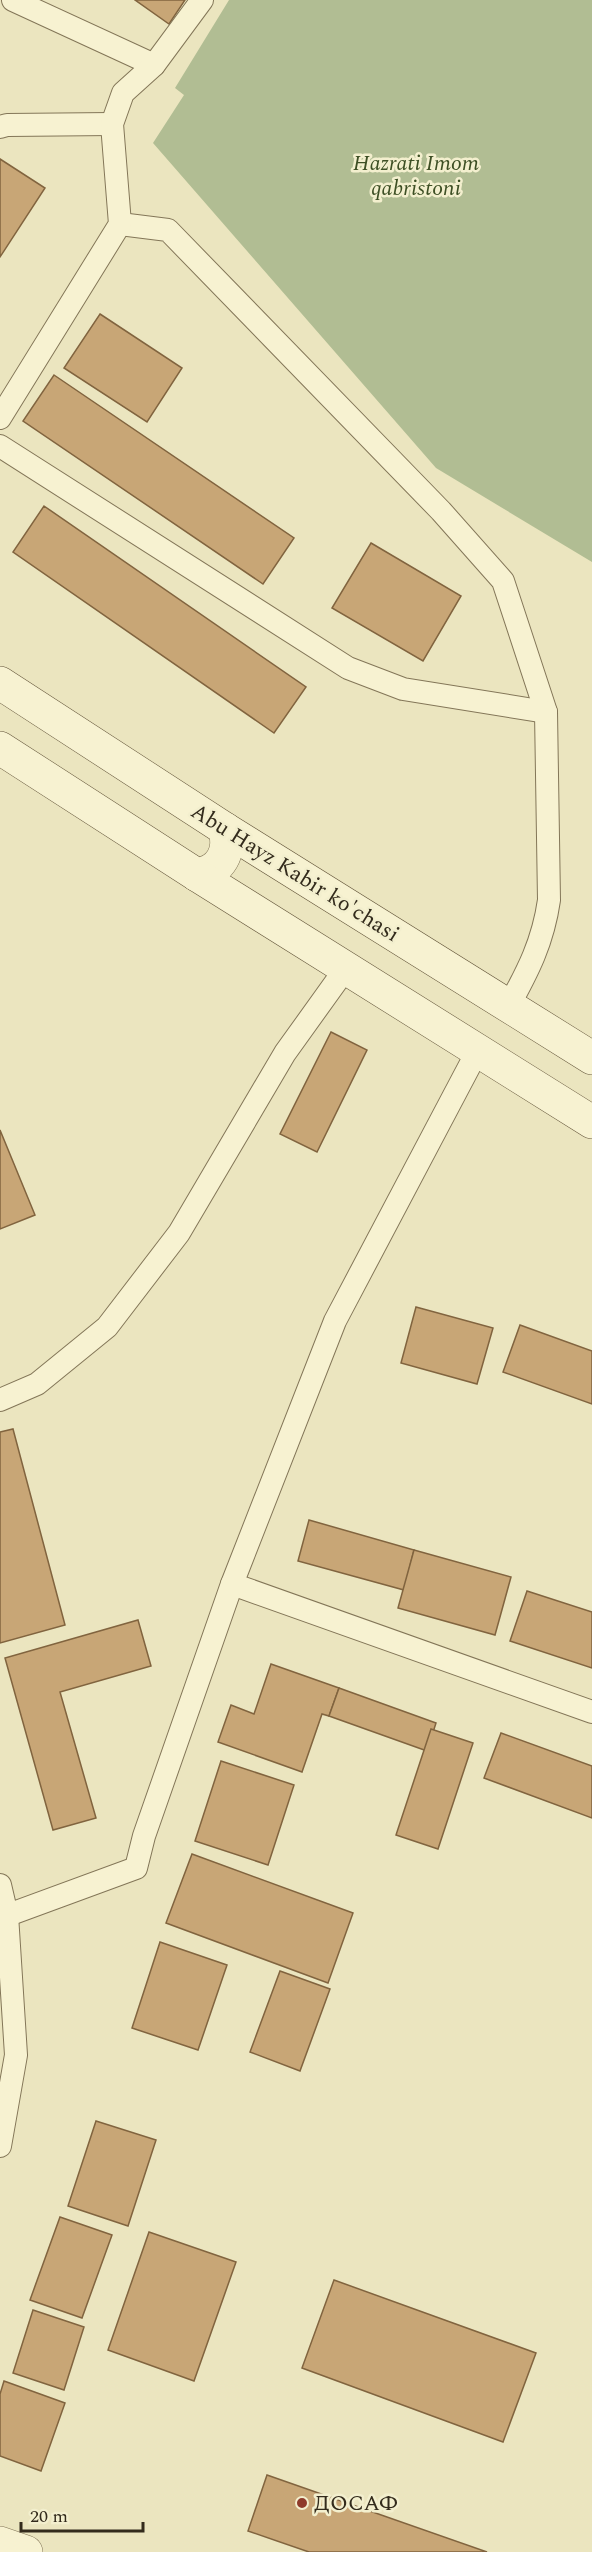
<svg xmlns="http://www.w3.org/2000/svg" width="592" height="2552" viewBox="0 0 592 2552" font-family="Spectral,serif">
<style>
.cemetery{fill:#b1bd93}
.building{fill:#c8a676;stroke:#81643f;stroke-width:1.5}
.lines{fill:none;stroke-linecap:round;stroke-linejoin:round}
.service-casing{stroke:#837658;stroke-width:24}
.minor-casing{stroke:#837658;stroke-width:34}
.secondary-casing{stroke:#65573c;stroke-width:34}
.service{stroke:#f7f2d1;stroke-width:22}
.minor{stroke:#f7f2d1;stroke-width:33}
.secondary{stroke:#f7f2d1;stroke-width:33}
.poi-dot{fill:#8f3b2b;stroke:#f3efce;stroke-width:2}
.labels{text-anchor:middle;dominant-baseline:central;stroke-width:5;stroke-linejoin:round;paint-order:stroke}
.park-label{font-size:22px;font-style:italic;fill:#3d4f24;stroke:#f3efce}
.street-label{font-size:22px;fill:#332b1c;stroke:#f3efce}
.poi-label{font-size:22px;fill:#332b1c;stroke:#f3efce;text-anchor:start}
</style>
<rect width="100%" height="100%" fill="#ebe5bf"/>
<path class="cemetery" d="M229,0H592V562L436,468L153,143L184,95L175,88Z"/>
<g class="building">
<path d="M135,0H185L169,24Z"/>
<path d="M0,159L45,188L0,257Z"/>
<path d="M100,314L182,368L147,422L64,368Z"/>
<path d="M54,375L294,538L263,584L23,421Z"/>
<path d="M44,506L306,687L274,733L13,552Z"/>
<path d="M371,543L461,596L423,661L332,608Z"/>
<path d="M331,1032L367,1050L317,1152L280,1134Z"/>
<path d="M0,1130L35,1215L0,1229Z"/>
<path d="M416,1307L493,1328L477,1384L401,1363Z"/>
<path d="M520,1325L592,1351V1404L503,1372Z"/>
<path d="M13,1429L65,1625L0,1643V1432Z"/>
<path d="M309,1520L414,1550L404,1590L298,1561Z"/>
<path d="M414,1550L511,1577L495,1635L398,1608Z"/>
<path d="M527,1591L592,1612V1668L510,1641Z"/>
<path d="M138,1620L151,1666L60,1692L96,1818L53,1830L5,1658Z"/>
<path d="M271,1664L339,1688L329,1716L322,1714L302,1772L218,1742L231,1705L254,1714Z"/>
<path d="M339,1688L436,1723L427,1751L329,1716Z"/>
<path d="M431,1729L473,1743L438,1849L396,1835Z"/>
<path d="M501,1733L592,1766V1818L484,1778Z"/>
<path d="M221,1761L294,1785L268,1865L195,1841Z"/>
<path d="M192,1854L353,1913L328,1983L166,1923Z"/>
<path d="M160,1942L227,1965L198,2050L132,2028Z"/>
<path d="M280,1971L330,1989L300,2071L250,2052Z"/>
<path d="M96,2121L156,2140L128,2226L68,2206Z"/>
<path d="M60,2217L112,2235L82,2318L30,2300Z"/>
<path d="M149,2232L236,2262L194,2381L108,2350Z"/>
<path d="M334,2280L536,2353L503,2442L302,2368Z"/>
<path d="M33,2310L84,2327L64,2390L13,2373Z"/>
<path d="M4,2381L65,2403L41,2471L0,2456V2394Z"/>
<path d="M267,2475L487,2552H309L248,2531Z"/>
</g>
<g class="lines">
<defs>
<g id="service">
<path d="M13,0L154,65"/>
<path d="M0,127L7,125L112,124"/>
<path d="M120,224L168,230L441,511L503,581L546,712L549,900C543,942 528,971 508,1007"/>
<path d="M0,418L120,224L112,124L123,93L154,65L202,0"/>
<path d="M0,446L348,668L403,689L546,712"/>
<path d="M0,1400L37,1384L107,1327L179,1233L285,1053L346,968"/>
<path d="M232,1584L592,1712"/>
<path d="M0,1885L7,1915L16,2055L0,2146"/>
<path d="M0,1918L136,1868L144,1836L232,1584L335,1321L478,1050"/>
</g>
<g id="minor">
<path d="M197,875C221,871 231,852 225,829"/>
<path d="M0,2543L26,2552"/>
</g>
<g id="secondary">
<path d="M0,683L225,829L592,1058"/>
<path d="M0,748L197,875L592,1122"/>
</g>
</defs>
<use href="#service" class="service-casing"/>
<use href="#minor" class="minor-casing"/>
<use href="#secondary" class="secondary-casing"/>
<use href="#service" class="service"/>
<use href="#minor" class="minor"/>
<use href="#secondary" class="secondary"/>
</g>
<circle class="poi-dot" cx="302" cy="2503" r="6"/>
<g class="labels">
<g class="park-label">
<text x="416" y="163">Hazrati Imom<tspan x="416" dy="25">qabristoni</tspan></text>
</g>
<g class="street-label">
<text transform="translate(295 873) rotate(32)">Abu Hayz Kabir ko'chasi</text>
</g>
<g class="poi-label">
<text x="314" y="2503">ДОСАФ</text>
</g>
</g>
<path d="M21 2522v9h122v-9" fill="none" stroke="#332b1c" stroke-width="3"/>
<text x="30" y="2522" font-size="18" fill="#332b1c" stroke="#f3efce" stroke-width="4.5" paint-order="stroke">20 m</text>
</svg>
